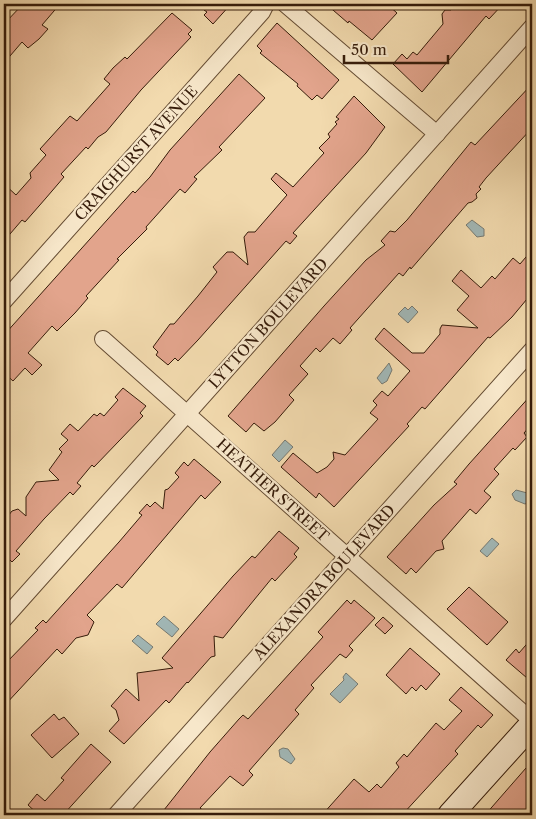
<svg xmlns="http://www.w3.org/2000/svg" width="536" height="819" viewBox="0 0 536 819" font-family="'Libre Caslon Text',serif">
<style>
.water{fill:#a1b7b6;stroke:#767971}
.building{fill:#e2a48c;stroke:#361c0a}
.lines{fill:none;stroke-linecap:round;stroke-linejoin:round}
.street-casing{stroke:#654c33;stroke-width:18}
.secondary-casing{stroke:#361c0a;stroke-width:26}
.street{stroke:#f7e7ca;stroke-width:16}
.secondary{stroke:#f7e7ca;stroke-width:24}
.labels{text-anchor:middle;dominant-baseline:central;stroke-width:4.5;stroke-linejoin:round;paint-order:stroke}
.street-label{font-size:15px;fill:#361c0a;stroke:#f7e7ca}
</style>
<rect width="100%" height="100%" fill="#f2daae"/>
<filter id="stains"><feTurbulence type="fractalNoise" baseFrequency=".004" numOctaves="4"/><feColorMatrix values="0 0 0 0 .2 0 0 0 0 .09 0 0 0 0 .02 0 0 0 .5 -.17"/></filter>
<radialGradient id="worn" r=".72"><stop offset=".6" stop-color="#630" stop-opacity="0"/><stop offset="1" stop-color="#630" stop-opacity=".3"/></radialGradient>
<g class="water">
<path d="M472,220L484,229V236L477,237L466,225Z"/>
<path d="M412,306L418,312L408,323L398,314L405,307L408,310Z"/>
<path d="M389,363L392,370L387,381L382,384L377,378Z"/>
<path d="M285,440L293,447L279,462L272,455Z"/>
<path d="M516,490L531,494L532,501L525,504L515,500L512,494Z"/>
<path d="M492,538L499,544L487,557L480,551Z"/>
<path d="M164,616L179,629L172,637L156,624Z"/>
<path d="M138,635L153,647L147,654L132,641Z"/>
<path d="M346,673L358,684L340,703L330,694L344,680L343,677Z"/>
<path d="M283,748L288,749L295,759L291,764L280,757L279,750Z"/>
</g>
<g class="building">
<path d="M23,4H60L42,25L48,29L39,39L28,48L22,42L4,63V24Z"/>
<path d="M210,4H231L213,24L204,15L207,12L204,10Z"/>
<path d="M326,4H387L397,13L372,40L349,21L348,23Z"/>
<path d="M456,4H503L489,19L486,16L422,92L393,64L402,54L407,59L413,52L417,55L443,24L442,14L445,10H451Z"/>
<path d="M172,13L192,30L188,34L191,37L141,90L106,132L98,137L88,149L86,147L61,174L64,177L46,198L25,222L22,220L4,241V184L16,195L31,178L30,173L46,155L40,149L70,116L77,121L110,84L104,79L113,68L125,57L127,59Z"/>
<path d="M277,23L339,80L322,99L317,95L312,100L297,86L298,84L260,53L262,51L257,46Z"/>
<path d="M239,74L265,98L219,147L222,150L194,177L197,179L185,193L180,189L146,227L147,229L117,259L119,260L86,296L88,298L75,313L57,331L52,326L28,353L42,365L32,375L25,368L13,381L4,373V335L133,191L135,193L150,177L170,150Z"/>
<path d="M532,84V128L486,178L479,187L481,189L476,194L477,198L472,202L468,203L411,269L410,267L403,276L399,273L350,328L352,330L340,344L333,338L320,352L316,348L300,366L308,374L289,395L294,400L275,422L264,431L254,423L246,432L228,416L324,306L366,260L385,245L381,241L390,231L395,232L407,220L471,142L475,145Z"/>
<path d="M354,96L385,127L366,153L293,233L297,236L290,244L286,241L198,340L178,361L175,358L168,365L156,355L158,352L153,347L170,324H174L198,296L217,272L213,267L227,252H233L248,265L244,237L248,232H255L287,195L271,179L276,173L293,187L324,153L319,148L330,137L328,134L337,124L335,122L339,119L336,117Z"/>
<path d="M532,250V293L512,317L490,338L488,337L425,409L422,407L407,424L409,426L334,507L319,493L316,498L281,467L293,453L317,473L327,467L334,459L333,452L345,455L378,419L370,413L377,405L373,401L382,391L388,396L410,371L375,339L384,328L412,353H424L440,334V329L442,325L478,328L457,310L469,296L452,281L461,270L481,288L492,276L495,279L513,258L520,264Z"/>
<path d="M123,388L146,406L140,413L143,416L94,467L92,465L77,483L81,486L73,495L70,492L44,519L16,551L20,554L12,562L9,559L4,565V521L12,511L18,509L26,516V497L36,482L59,480L49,470L62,452L59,449L68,440L61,434L70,424L78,431L94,414L97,416L100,413L104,416L118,400L115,397Z"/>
<path d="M532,394V424L524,433L527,437L515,450L513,448L494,469L499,474L484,491L491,497L476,514L470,509L442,541L444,549L436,551L416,573L411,568L406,574L387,557L434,505L457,484L454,482L469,464Z"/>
<path d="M194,459L221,482L205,499L201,495L122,588L117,584L87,615L94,622L88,635L76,638L62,654L57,649L4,706V665L38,630L35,628L43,620L46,623L119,542L142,515L139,513L147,504L150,507L155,502L163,509L165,490L168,489L179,477L175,473L184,462L188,466Z"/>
<path d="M279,531L299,548L294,554L297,557L275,581L272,578L223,638L214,636L215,656L211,657L188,683L187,682L169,703L166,700L124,744L109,731L119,720L116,710L111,706L126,689L139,701L137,673L173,668L162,658L233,576L252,556L255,558Z"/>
<path d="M469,587L508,622L487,645L447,609Z"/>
<path d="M347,600L351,604L354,600L375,618L349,646L353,650L346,658L340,654L311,685L314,688L295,710L299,714L249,771L253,775L243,786L230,776L200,808L209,815H160L210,752L239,719L243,715L248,719L323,637L318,632Z"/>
<path d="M383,617L393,626L385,634L375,625Z"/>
<path d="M532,638V672L527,678L506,660L516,649L519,653Z"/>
<path d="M410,648L440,674L426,690L421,685L416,691L412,687L406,694L386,675Z"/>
<path d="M461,687L493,715L481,728L478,725L455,751L458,754L402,815H354L349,811L345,815H322L354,779L369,792L377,784L381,788L399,767L396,763L404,754L407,757L436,723L444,730L462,711L449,700Z"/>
<path d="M54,714L59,720L64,717L79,734L52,758L31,735Z"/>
<path d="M91,744L111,762L63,815H39L28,805L37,794L45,801L64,780L61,778Z"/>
<path d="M526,768L532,774V815L528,811L525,815H485Z"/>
</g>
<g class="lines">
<defs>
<g id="street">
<path d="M285,4L437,134"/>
<path d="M4,301L262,12L266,4"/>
<path d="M103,339L532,721"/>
<path d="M4,619L532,27"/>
<path d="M116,815L532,350"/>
</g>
<path id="secondary" d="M450,815L532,724"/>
</defs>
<use href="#street" class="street-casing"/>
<use href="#secondary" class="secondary-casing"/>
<use href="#street" class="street"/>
<use href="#secondary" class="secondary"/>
</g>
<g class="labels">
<g class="street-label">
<text transform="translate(136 153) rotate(-48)">CRAIGHURST AVENUE</text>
<text transform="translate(268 323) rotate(-48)">LYTTON BOULEVARD</text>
<text transform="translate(273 490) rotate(42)">HEATHER STREET</text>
<text transform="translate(324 582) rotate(-48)">ALEXANDRA BOULEVARD</text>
</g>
</g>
<rect width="536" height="819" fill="none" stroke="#f2daae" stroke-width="20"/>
<rect x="5" y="5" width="526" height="809" fill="none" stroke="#361c0a" stroke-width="2.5"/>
<rect x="10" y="10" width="516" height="799" fill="none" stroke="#361c0a"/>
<path d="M344 55v8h104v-8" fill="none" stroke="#361c0a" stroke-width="2.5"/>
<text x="351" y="55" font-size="15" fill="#361c0a" stroke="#f7e7ca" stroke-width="4" paint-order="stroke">50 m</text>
<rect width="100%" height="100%" filter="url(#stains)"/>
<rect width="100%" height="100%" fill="url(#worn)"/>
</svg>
